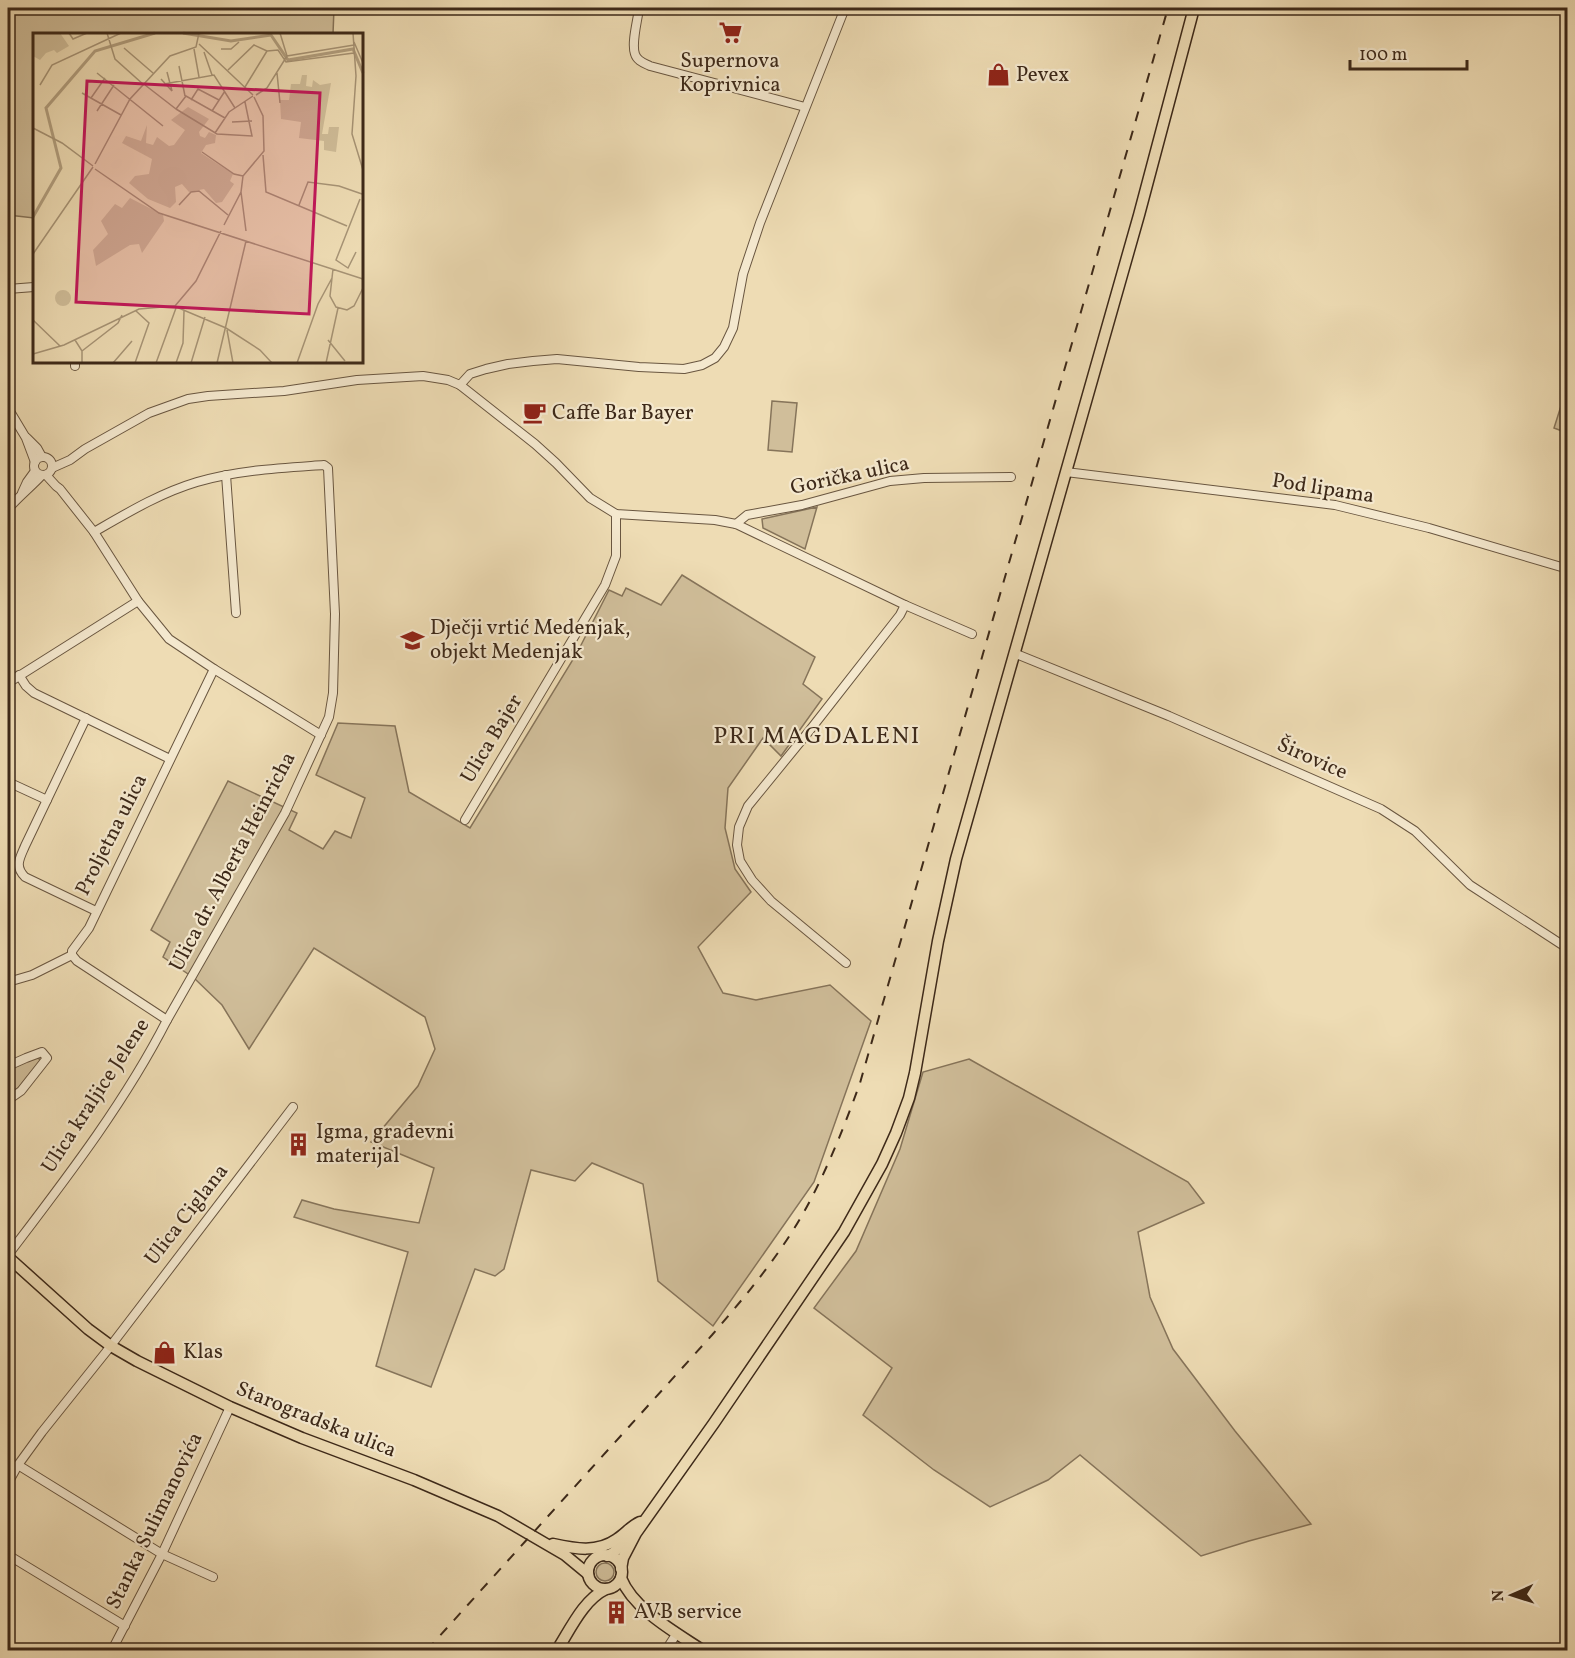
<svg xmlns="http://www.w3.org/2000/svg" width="1575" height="1658" viewBox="0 0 1575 1658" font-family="Vollkorn,serif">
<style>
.green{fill:#d0be9a;stroke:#86745a;stroke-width:1.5}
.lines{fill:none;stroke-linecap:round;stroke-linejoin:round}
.minor-casing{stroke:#695640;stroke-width:10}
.major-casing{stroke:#3d2919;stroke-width:13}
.minor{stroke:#f4e8ce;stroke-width:8}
.major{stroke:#eedcb4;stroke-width:10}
.rail{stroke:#3d2919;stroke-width:2;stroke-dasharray:10 10;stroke-linecap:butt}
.labels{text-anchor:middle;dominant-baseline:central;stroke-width:4.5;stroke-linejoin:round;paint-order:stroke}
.poi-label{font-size:21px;fill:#3d2919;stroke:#f4e8ce;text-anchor:start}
.street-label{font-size:21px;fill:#3d2919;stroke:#f4e8ce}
.quarter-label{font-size:24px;letter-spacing:1.5px;fill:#3d2919;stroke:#f4e8ce}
.inset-river{fill:none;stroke:#b29f7f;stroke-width:3}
.inset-road{fill:none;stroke:#a79476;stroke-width:1.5}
.view{fill:#c2185b;fill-opacity:0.15;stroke:#c2185b;stroke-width:3}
.inset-edge{fill:none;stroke:#3d2919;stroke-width:3}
</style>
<rect width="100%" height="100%" fill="#eedcb4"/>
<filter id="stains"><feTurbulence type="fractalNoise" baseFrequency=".00333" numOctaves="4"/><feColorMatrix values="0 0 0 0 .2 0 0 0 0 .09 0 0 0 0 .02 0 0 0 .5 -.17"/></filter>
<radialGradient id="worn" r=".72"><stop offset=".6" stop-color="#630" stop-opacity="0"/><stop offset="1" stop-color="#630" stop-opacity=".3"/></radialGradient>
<g class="green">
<path d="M8,8H334L333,34H34V218L8,215Z"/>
<path d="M1567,387V433L1554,428Z"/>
<path d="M772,401L797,403L792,452L768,450Z"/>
<path d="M817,507L805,549L763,528L762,519Z"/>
<path d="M682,575L815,657L803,684L822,699L781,756L763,738L728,788L725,828L735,869L751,892L698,947L723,993L756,1000L830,985L871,1021L814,1182L713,1326L658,1281L643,1184L592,1163L575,1181L531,1170L504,1269L495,1276L475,1269L431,1387L376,1366L408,1252L294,1217L302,1200L334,1209L419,1223L434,1168L371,1142L418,1086L435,1049L425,1017L314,948L249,1049L222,1005L194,978L163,957L170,942L151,930L228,781L297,813L289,830L323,849L335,831L351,838L365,798L316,775L338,723L395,726L409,792L470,828L577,653L609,590L622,596L626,588L661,605Z"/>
<path d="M36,1057L41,1060L19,1087L8,1095V1070Z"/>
<path d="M969,1059L1188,1182L1204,1203L1138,1232L1150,1297L1173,1349L1235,1431L1311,1524L1249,1541L1201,1556L1080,1455L1048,1480L990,1507L934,1470L863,1415L892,1368L814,1308L856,1251L900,1149L923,1072Z"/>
<circle cx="605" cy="1572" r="9"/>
</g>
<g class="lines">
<defs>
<g id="minor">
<path d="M639,8C638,19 631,43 635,54C637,61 644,63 650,66L805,107"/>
<path d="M8,289L34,287"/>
<path d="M75,362V366"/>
<path d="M460,385L470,374L486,369L508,364L533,361L557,359L639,367L684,369L702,365L715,358L724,347L733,328L743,274L760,223L845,8"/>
<path d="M8,408L26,438L35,462"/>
<path d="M27,438L37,448L42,457"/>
<circle cx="43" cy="466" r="9"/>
<path d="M52,468L70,460L85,449L149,413L188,399L208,396L284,391L357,380L423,376L448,380L460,385L535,444L556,463L590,498L616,514L715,520L736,524L905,605L972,634"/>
<path d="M1066,472L1335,505L1429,528L1568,569"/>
<path d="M46,475L56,486L60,489L94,532L138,601L169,639L214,669L321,735"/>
<path d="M226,475L236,613"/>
<path d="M22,493L27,482L35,471"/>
<path d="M8,509C18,497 31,487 42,475"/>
<path d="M736,524L747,515L802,505L890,481L924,478L1011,477"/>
<path d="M94,532C127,513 160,493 197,482C238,470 282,468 324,465L328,468L335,614L333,693L329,717L285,813L167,1020"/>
<path d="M1014,653L1169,716L1381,809L1415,831L1470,885L1567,948"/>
<path d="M19,675L26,686L34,693L170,759"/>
<path d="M8,683L138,601"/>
<path d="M86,718L25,846C20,858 14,866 25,877L96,911"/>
<path d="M8,782L47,800"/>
<path d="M465,820L605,585L616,556V514"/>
<path d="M1568,948L1565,959L1568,979"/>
<path d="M846,963L771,901L752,880L740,861L737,845L739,827L748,806L810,730L900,615L905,605"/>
<path d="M8,982L32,975L72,955"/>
<path d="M8,1066L26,1058L42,1052L47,1058L21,1091L8,1100"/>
<path d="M8,1255C65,1180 124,1104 167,1020L77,961L72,955V951L89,928L214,669"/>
<path d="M18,1465L162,1554L213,1577"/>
<path d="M8,1483L18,1465L42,1432L106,1352L293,1107"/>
<path d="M8,1555L125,1626"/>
<path d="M112,1650L162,1554L230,1407"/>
<path d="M666,1650L677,1633"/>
</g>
<g id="major">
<path d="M8,1257L88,1329L111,1346L137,1361L230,1407L302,1438L414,1480L498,1516L565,1555L588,1574"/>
<path d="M553,1544C576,1549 597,1553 617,1539C625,1534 631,1526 640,1522"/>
<circle cx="605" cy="1572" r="17"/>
<path d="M607,1556L613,1553L631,1537"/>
<path d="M621,1569L623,1558L636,1533L714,1423L844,1232L882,1164L896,1133L909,1098L915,1073L938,941L956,859L1139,215L1194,8"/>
<path d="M621,1578C633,1609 675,1632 702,1650"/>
<path d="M557,1650C570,1630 583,1600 606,1589"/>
</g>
</defs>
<use href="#minor" class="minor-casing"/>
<use href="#major" class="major-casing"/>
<use href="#minor" class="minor"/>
<use href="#major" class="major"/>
<path class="rail" d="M427,1650L712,1335C749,1292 786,1248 812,1197C831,1160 846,1122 860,1083L1168,8"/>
</g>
<defs>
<symbol id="supermarket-bare" viewBox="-9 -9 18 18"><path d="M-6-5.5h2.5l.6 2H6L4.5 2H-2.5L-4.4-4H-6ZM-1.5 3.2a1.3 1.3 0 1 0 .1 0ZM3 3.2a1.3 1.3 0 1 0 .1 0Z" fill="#8f2418" stroke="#f4e8ce" stroke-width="2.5" paint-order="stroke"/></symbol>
<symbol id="shop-bare" viewBox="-9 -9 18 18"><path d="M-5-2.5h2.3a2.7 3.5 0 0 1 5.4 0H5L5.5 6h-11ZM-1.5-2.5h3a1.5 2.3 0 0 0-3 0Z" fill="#8f2418" stroke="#f4e8ce" stroke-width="2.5" paint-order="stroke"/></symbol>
<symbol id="cafe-bare" viewBox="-9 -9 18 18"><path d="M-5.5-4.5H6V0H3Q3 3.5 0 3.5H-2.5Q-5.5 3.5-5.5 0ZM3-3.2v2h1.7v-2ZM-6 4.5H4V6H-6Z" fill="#8f2418" stroke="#f4e8ce" stroke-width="2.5" paint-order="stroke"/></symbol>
<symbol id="school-bare" viewBox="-9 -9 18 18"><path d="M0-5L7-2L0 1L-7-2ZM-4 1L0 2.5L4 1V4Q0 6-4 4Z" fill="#8f2418" stroke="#f4e8ce" stroke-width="2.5" paint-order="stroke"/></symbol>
<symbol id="building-bare" viewBox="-9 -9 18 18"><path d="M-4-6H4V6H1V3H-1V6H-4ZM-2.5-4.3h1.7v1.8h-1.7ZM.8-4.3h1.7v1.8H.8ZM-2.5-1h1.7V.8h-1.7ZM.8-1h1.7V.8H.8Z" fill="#8f2418" stroke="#f4e8ce" stroke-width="2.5" paint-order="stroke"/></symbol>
</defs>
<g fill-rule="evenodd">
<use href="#supermarket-bare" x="714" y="16" width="33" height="33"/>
<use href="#shop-bare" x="982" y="58" width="33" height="33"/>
<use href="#cafe-bare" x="518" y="396" width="33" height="33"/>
<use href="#school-bare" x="396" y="624" width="33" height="33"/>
<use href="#building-bare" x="282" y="1128" width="33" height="33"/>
<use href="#shop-bare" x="148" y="1336" width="33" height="33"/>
<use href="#building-bare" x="600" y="1596" width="33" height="33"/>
</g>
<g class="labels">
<g class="poi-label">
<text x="730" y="61" text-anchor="middle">Supernova<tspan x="730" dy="24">Koprivnica</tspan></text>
<text x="1016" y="75">Pevex</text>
<text x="552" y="413">Caffe Bar Bayer</text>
<text x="430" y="628">Dječji vrtić Medenjak,<tspan x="430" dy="24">objekt Medenjak</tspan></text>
<text x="316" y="1132">Igma, građevni<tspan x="316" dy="24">materijal</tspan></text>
<text x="183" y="1352">Klas</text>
<text x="634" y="1612">AVB service</text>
</g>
<g class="street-label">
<text transform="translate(850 476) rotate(-12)">Gorička ulica</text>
<text transform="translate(1323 489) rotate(9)">Pod lipama</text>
<text transform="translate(492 739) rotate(-59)">Ulica Bajer</text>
<text transform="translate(1312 759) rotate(24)">Širovice</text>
<text transform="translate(112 835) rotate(-63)">Proljetna ulica</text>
<text transform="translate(233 862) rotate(-62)">Ulica dr. Alberta Heinricha</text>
<text transform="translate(96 1096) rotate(-57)">Ulica kraljice Jelene</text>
<text transform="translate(187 1215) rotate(-52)">Ulica Ciglana</text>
<text transform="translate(316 1420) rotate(22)">Starogradska ulica</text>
<text transform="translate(155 1521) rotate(-64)">Stanka Sulimanovića</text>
</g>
<g class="quarter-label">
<text x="817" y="737">PRI MAGDALENI</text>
</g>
</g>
<g transform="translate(33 33)">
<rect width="330" height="330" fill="#eedcb4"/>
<path d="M0,0H27L36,13L24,20L21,17L13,20L7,27L0,23ZM269,42H274L273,53L279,54L280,47L287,52L298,50L289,101H295L296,94H306L303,119L291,117V108L266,105L268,89L248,86L247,67H256L258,51H267ZM155,74L176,86L166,99L167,103L172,105L176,99L183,102L182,110L173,112L168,120L200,141L197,148L201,151L189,169L183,170L171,156L156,159L149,151L142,154L143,169L137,175L115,166L96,150L102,143L116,141L119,126L89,110L93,103L108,108L114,92L113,110L120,112L124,104L136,113L141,112L152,97L138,87ZM97,165L130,182L131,188L109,220L106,211L97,212L63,233L60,217L75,201L68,188L82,171L89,175ZM22 265a8 8 0 1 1 16 0a8 8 0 1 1-16 0Z" fill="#d0be9a"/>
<path class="inset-river" d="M150,0L198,8L238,2L255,27L320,16L330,40M0,184L28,135L13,75L62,18L122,0"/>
<path class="inset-road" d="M36,0L40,6L54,0M74,0L82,26L111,52M247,0L254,23M320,0L323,43L319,101L330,137M321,9L330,30M166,11L220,62M91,15L120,40M161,16L166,44M188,16H198L206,9M234,18L245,17L253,29L321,20M171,19L179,42M146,33L152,63M195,37L221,12L234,18M64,40L130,93M244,40L247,70M128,46L139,58L134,39M131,51L181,42L202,75M7,52L19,32L88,0M112,52L143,76L153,63L192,85M212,54L234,18M49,60L88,82M223,62L234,55L254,23L321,12M58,65L72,45M158,67L165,56L186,67M143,76L184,101L219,103L212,69M64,78L81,52M179,78L192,58M199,89L219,88M0,95L29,110L60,133M182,100L196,79L220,63M169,119L201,141L210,143M230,122L233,159L314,193M62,131L97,66L137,23L163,14L166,0M62,136L126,180L330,246M208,159L213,198M146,172L158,159L166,158L195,182M266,172L275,149L306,153L329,161M191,192L208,159L210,143L231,118L230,83L221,64M323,219L315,235L303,227L327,166M0,221L60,134M300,236L297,263L303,274L314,277L321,273L330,255M142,273L163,248L188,198M0,287L27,313M194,297L200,330M42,307L49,318V330M295,307L312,328M49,318L85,290L89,282M0,321L31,312L106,276L141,273L193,295L227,317L239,330M80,330L99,308M102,330L116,290L103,278M123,330L143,275M143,330L150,310L151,278M158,330L172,284M184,330L213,208M264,330L285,271L299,245M293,330L305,275"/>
<path class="view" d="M54,48L287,60L276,281L43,269Z"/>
<rect width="330" height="330" class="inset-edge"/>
</g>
<rect width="1575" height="1658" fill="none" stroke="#eedcb4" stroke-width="30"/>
<rect x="9" y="9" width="1557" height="1640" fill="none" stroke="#3d2919" stroke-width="3"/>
<rect x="15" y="15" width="1545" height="1628" fill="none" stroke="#3d2919" stroke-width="1.5"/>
<g transform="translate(1512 1595) rotate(267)" stroke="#f4e8ce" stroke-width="4.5" paint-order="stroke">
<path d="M0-4.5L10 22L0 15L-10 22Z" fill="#3d2919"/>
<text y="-9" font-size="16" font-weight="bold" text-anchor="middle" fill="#3d2919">N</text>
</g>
<path d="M1350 60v9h117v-9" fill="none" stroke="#3d2919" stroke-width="3"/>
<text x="1359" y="60" font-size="18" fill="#3d2919" stroke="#f4e8ce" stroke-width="4.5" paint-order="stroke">100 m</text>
<rect width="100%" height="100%" filter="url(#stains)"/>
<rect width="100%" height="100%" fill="url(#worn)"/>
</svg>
